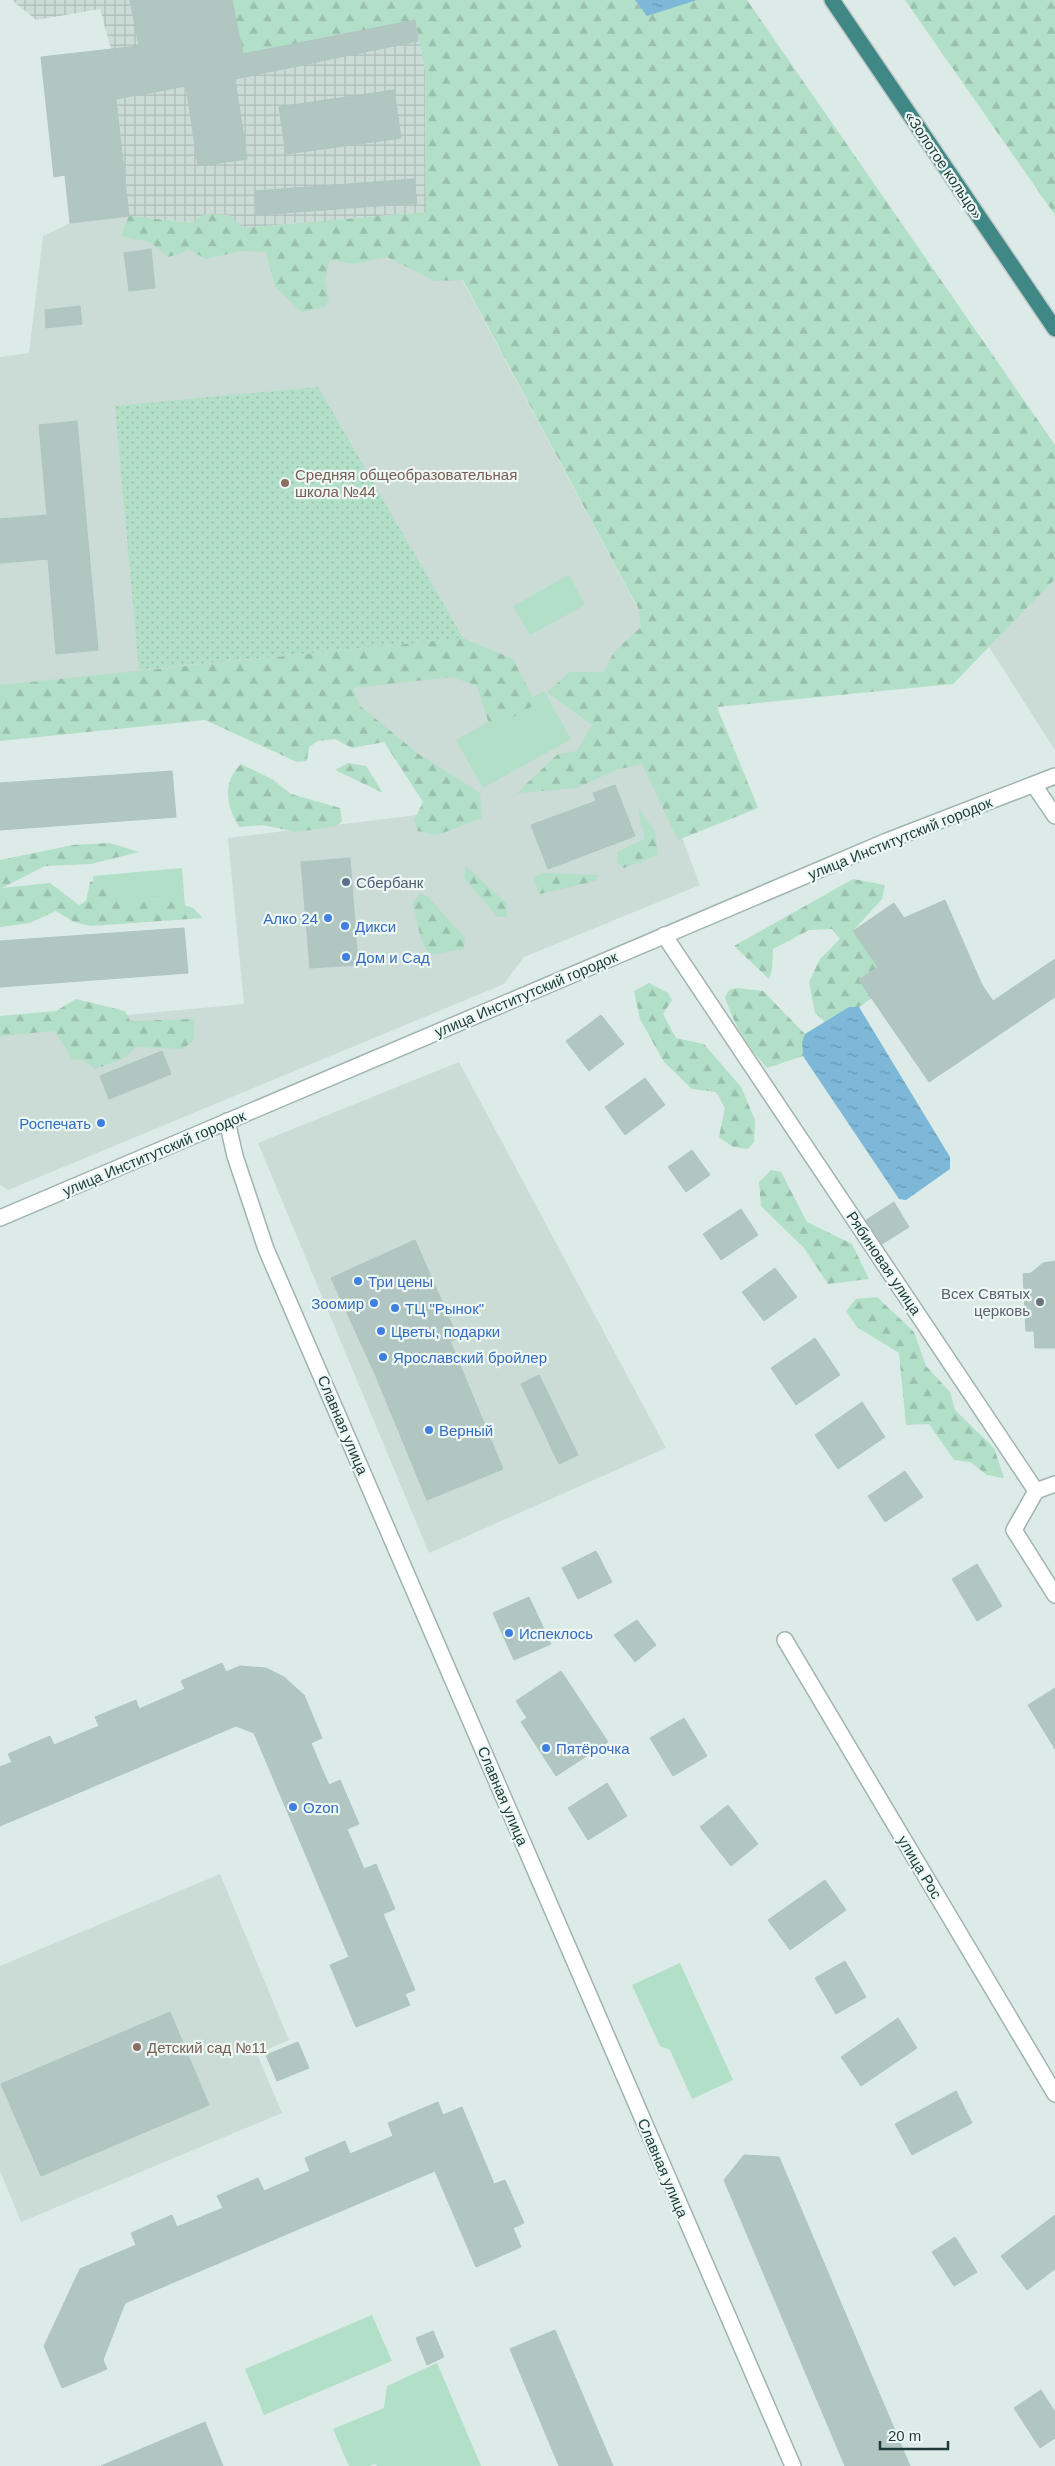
<svg xmlns="http://www.w3.org/2000/svg" width="1055" height="2466" viewBox="0 0 1055 2466" font-family="Helvetica,sans-serif">
<style>
.built{fill:#cbdbd6}
.industrial{fill:url(#industrial-grid)}
.green{fill:#b2dfc7}
.forest{fill:url(#forest-firs)}
.garden{fill:url(#garden-dots)}
.water{fill:url(#water-ripples)}
.building{fill:#b2c6c1;stroke:#aec5c0}
.lines{fill:none;stroke-linecap:round;stroke-linejoin:round}
.minor-casing{stroke:#9fb3af;stroke-width:18}
.tertiary-casing{stroke:#9fb3af;stroke-width:18}
.trunk-casing{stroke:#c0c8c8;stroke-width:18}
.minor{stroke:#fff;stroke-width:15}
.tertiary{stroke:#fff;stroke-width:15}
.trunk{stroke:#408886;stroke-width:15}
.education-dot{fill:#8d6e63;stroke:#edf7f4;stroke-width:2}
.service-dot{fill:#5c6f8a;stroke:#edf7f4;stroke-width:2}
.shop-dot{fill:#3f7fe0;stroke:#edf7f4;stroke-width:2}
.worship-dot{fill:#6b7280;stroke:#edf7f4;stroke-width:2}
.labels{text-anchor:middle;dominant-baseline:central;stroke-width:4.5;stroke-linejoin:round;paint-order:stroke}
.street-label{font-size:15px;fill:#1d3c39;stroke:#edf7f4}
.education-label{font-size:15px;fill:#785e54;stroke:#edf7f4;text-anchor:start}
.service-label{font-size:15px;fill:#4e5e75;stroke:#edf7f4;text-anchor:start}
.shop-label{font-size:15px;fill:#366cbe;stroke:#edf7f4;text-anchor:start}
.worship-label{font-size:15px;fill:#5b616d;stroke:#edf7f4;text-anchor:end}
</style>
<defs>
<pattern id="industrial-grid" width="8" height="8" patternUnits="userSpaceOnUse" patternTransform="scale(1.25)"><rect width="8" height="8" fill="#cbdbd6"/><path d="M0 4h8M4 0v8" fill="none" stroke="#aebdb8"/></pattern>
<pattern id="forest-firs" width="22" height="20" patternUnits="userSpaceOnUse" patternTransform="scale(1.25)"><rect width="22" height="20" fill="#b2dfc7"/><path d="M5 1l3.5 6h-7zM16 11l3.5 6h-7z" fill="#99c0ac"/></pattern>
<pattern id="garden-dots" width="8" height="8" patternUnits="userSpaceOnUse" patternTransform="scale(1.25)"><rect width="8" height="8" fill="#b2dfc7"/><path d="M2 2h.1M6 6h.1" fill="none" stroke="#99c0ac" stroke-width="1.8" stroke-linecap="round"/></pattern>
<pattern id="water-ripples" width="26" height="14" patternUnits="userSpaceOnUse" patternTransform="scale(1.25)"><rect width="26" height="14" fill="#7db8d8"/><path d="M2 4q2-2 4 0t4 0M15 11q2-2 4 0t4 0" fill="none" stroke="#6697b0"/></pattern>
</defs>
<rect width="100%" height="100%" fill="#dcebe7"/>
<g class="built">
<path d="M426,212L638,609L697,723L646,743L700,885L524,957L504,984L8,1190L0,1185V1027L244,1004L228,838L468,809L334,695L0,728V357L29,353L43,236L70,223L129,216L244,228Z"/>
<path d="M1055,579V750L989,647Z"/>
<path d="M459,1062L666,1448L429,1553L258,1143Z"/>
<path d="M220,1874L289,2040L257,2054L282,2113L21,2222L0,2171V1966Z"/>
</g>
<path class="industrial" d="M12,0H232L243,54L415,20L425,69L426,212L244,228L129,216L111,49L100,9L36,20Z"/>
<g class="green">
<path d="M569,575L585,605L530,635L513,606Z"/>
<path d="M544,691L571,739L483,788L456,740Z"/>
<path d="M182,868L185,906L97,914L93,876Z"/>
<path d="M680,1963L733,2080L692,2099L670,2050L660,2046L632,1985Z"/>
<path d="M372,2315L392,2361L264,2415L245,2369Z"/>
<path d="M437,2363L481,2466H377L375,2464L369,2466H349L333,2429L384,2408L387,2386Z"/>
</g>
<g class="forest">
<path d="M232,0H635L647,15L697,0H747L1055,445V579L953,684L717,707L758,808L678,840L642,764L616,770L577,788L517,793L558,754L577,751L592,725L547,692L570,672H604L614,652L641,627L638,608L463,280L435,281L387,257L354,264L330,260L325,280L329,300L325,307L302,312L275,287L266,252L240,251L206,259L188,249L182,253L168,257L150,242L121,236L129,216L192,223L205,214L229,215L244,228L426,212L425,69L415,20L243,54Z"/>
<path d="M905,0H1055V215Z"/>
<path d="M463,638L513,659L536,704L491,730L477,686L452,677L353,688L360,706L417,753L480,793L482,818L437,835L418,831L414,820L423,802L384,742L352,748L335,739L318,741L309,747L307,761L297,762L205,720L0,741V685Z"/>
<path d="M348,763L366,766L383,793L335,770Z"/>
<path d="M241,764L272,779L291,794L340,808L342,821L336,826L297,832L262,825L239,827C226,806 222,782 241,764Z"/>
<path d="M638,808L655,831L658,855L624,868L617,862V852L645,839Z"/>
<path d="M110,843L139,852L91,864L45,866L2,888L50,883L79,905L86,901L90,882L101,879L114,888L119,905L158,896L193,908L203,918L91,926L74,922L56,911L30,923L0,927V860L73,845Z"/>
<path d="M466,866L507,904V917H498L464,878Z"/>
<path d="M543,873L598,875L596,881L540,894L533,878Z"/>
<path d="M853,879L885,885L882,899L853,931L878,967L859,980L872,998L859,1007H849L825,1022L815,1013L809,982L820,959L840,939L832,929L809,930L773,949L772,970L769,979L734,946Z"/>
<path d="M420,893L428,897L465,938L464,949L429,955L421,939L413,903Z"/>
<path d="M649,983L668,993L672,1000L663,1014L676,1038L704,1044L741,1087L755,1120L754,1142L748,1149L733,1147L719,1137L725,1108L716,1092L692,1089L664,1062L640,1019L634,991Z"/>
<path d="M737,988L763,991L805,1034L802,1042L803,1056L767,1068C746,1044 735,1027 725,997L729,990Z"/>
<path d="M76,999L125,1011L130,1021L194,1019V1040L183,1049L137,1047L122,1059L95,1069L83,1060L72,1059L55,1031L0,1036V1016L56,1011Z"/>
<path d="M771,1170L781,1172L807,1222L852,1244L869,1279L828,1284L804,1248L761,1206L759,1182Z"/>
<path d="M877,1297L914,1332L926,1366L950,1392L955,1410L994,1448L1004,1478L987,1475L970,1462L954,1460L929,1424L906,1425L899,1353L857,1327L846,1311L856,1299Z"/>
</g>
<path class="garden" d="M318,387L463,638L139,670L115,406Z"/>
<g class="water">
<path d="M635,0H697L647,16Z"/>
<path d="M849,1007H859L950,1157V1169L906,1200L899,1199L803,1056L802,1042L805,1034Z"/>
</g>
<g class="building">
<path d="M130,0H232L243,54L415,20L418,41L235,79L247,159L198,166L186,86L116,99L129,216L70,223L65,175L54,177L41,57L139,46Z"/>
<path d="M394,90L401,138L286,154L279,107Z"/>
<path d="M414,179L417,203L257,215L255,191Z"/>
<path d="M151,249L155,288L129,291L124,253Z"/>
<path d="M80,306L82,324L46,328L45,310Z"/>
<path d="M77,421L98,650L56,654L48,559L0,563V519L47,515L39,425Z"/>
<path d="M172,771L176,817L0,830V783Z"/>
<path d="M615,785L635,836L548,869L531,825L596,801L593,793Z"/>
<path d="M350,858L358,965L310,968L301,862Z"/>
<path d="M945,900L982,985L993,1001L1055,959V997L929,1082L859,980L878,967L853,931L894,903L904,918Z"/>
<path d="M184,928L188,973L0,987V941Z"/>
<path d="M601,1015L624,1044L589,1071L566,1041Z"/>
<path d="M162,1051L171,1074L109,1099L100,1076Z"/>
<path d="M645,1078L665,1105L625,1135L605,1107Z"/>
<path d="M692,1150L710,1175L686,1192L668,1167Z"/>
<path d="M894,1202L909,1227L882,1244L866,1220Z"/>
<path d="M741,1209L758,1235L721,1260L703,1234Z"/>
<path d="M415,1240L458,1338L450,1341L503,1469L427,1500L375,1374L331,1278Z"/>
<path d="M1055,1261V1348H1035L1034,1331H1026L1023,1274L1031,1273L1043,1263Z"/>
<path d="M775,1268L797,1297L764,1321L742,1292Z"/>
<path d="M815,1338L840,1375L796,1405L771,1368Z"/>
<path d="M539,1375L578,1455L559,1464L521,1384Z"/>
<path d="M862,1402L885,1437L838,1469L815,1435Z"/>
<path d="M905,1471L923,1497L885,1522L868,1496Z"/>
<path d="M596,1551L612,1582L578,1599L562,1568Z"/>
<path d="M977,1564L1002,1606L977,1621L952,1579Z"/>
<path d="M529,1597L551,1644L514,1660L493,1613Z"/>
<path d="M637,1620L656,1645L635,1662L614,1635Z"/>
<path d="M222,1663L226,1672L240,1666L266,1668L284,1677L304,1695L322,1738L311,1743L321,1767L329,1785L340,1780L359,1824L347,1829L364,1869L376,1864L395,1909L383,1914L415,1990L405,1994L410,2005L356,2027L330,1965L349,1957L254,1733L236,1726L0,1826V1767L12,1762L8,1754L50,1736L54,1745L99,1726L95,1717L136,1700L139,1709L185,1689L181,1681Z"/>
<path d="M561,1671L608,1742L556,1776L521,1722L527,1718L516,1701Z"/>
<path d="M1055,1688V1749L1028,1705Z"/>
<path d="M684,1718L707,1756L673,1776L650,1738Z"/>
<path d="M607,1783L627,1816L588,1840L568,1808Z"/>
<path d="M728,1805L758,1844L731,1866L700,1827Z"/>
<path d="M825,1880L846,1910L790,1950L768,1920Z"/>
<path d="M845,1961L866,1997L836,2014L815,1978Z"/>
<path d="M170,2012L209,2105L41,2176L1,2084Z"/>
<path d="M898,2018L917,2048L861,2086L841,2057Z"/>
<path d="M298,2042L309,2068L277,2081L266,2055Z"/>
<path d="M956,2091L972,2123L912,2155L895,2124Z"/>
<path d="M438,2102L443,2115L462,2107L494,2184L505,2180L524,2223L513,2228L521,2247L476,2267L435,2171L125,2303L103,2360L107,2369L62,2388L44,2346L80,2269L136,2245L131,2233L172,2215L177,2227L223,2208L217,2196L258,2178L264,2191L310,2171L305,2158L345,2141L350,2154L393,2136L388,2123Z"/>
<path d="M744,2155L779,2157L910,2466H845L724,2180Z"/>
<path d="M1055,2215V2269L1027,2290L1001,2256Z"/>
<path d="M955,2237L977,2272L954,2286L932,2252Z"/>
<path d="M555,2330L613,2466H559L510,2349Z"/>
<path d="M433,2331L444,2357L427,2365L416,2338Z"/>
<path d="M1041,2390L1055,2412V2438L1040,2448L1014,2408Z"/>
<path d="M205,2422L223,2466H101Z"/>
</g>
<g class="lines">
<defs>
<g id="minor">
<path d="M1034,785L1055,816"/>
<path d="M664,935L1036,1491"/>
<path d="M1036,1491L1014,1530L1055,1595"/>
<path d="M1036,1491L1055,1484"/>
<path d="M785,1640L1055,2094"/>
</g>
<g id="tertiary">
<path d="M227,1121L235,1156L266,1249L793,2466"/>
<path d="M0,1218L887,841L1055,776"/>
</g>
<path id="trunk" d="M832,0L1055,329"/>
</defs>
<use href="#minor" class="minor-casing"/>
<use href="#tertiary" class="tertiary-casing"/>
<use href="#trunk" class="trunk-casing"/>
<use href="#minor" class="minor"/>
<use href="#tertiary" class="tertiary"/>
<use href="#trunk" class="trunk"/>
</g>
<g class="education-dot">
<circle cx="285" cy="483" r="5"/>
<circle cx="137" cy="2047" r="5"/>
</g>
<circle class="service-dot" cx="346" cy="882" r="5"/>
<g class="shop-dot">
<circle cx="328" cy="918" r="5"/>
<circle cx="345" cy="926" r="5"/>
<circle cx="346" cy="957" r="5"/>
<circle cx="101" cy="1123" r="5"/>
<circle cx="358" cy="1281" r="5"/>
<circle cx="374" cy="1303" r="5"/>
<circle cx="395" cy="1308" r="5"/>
<circle cx="381" cy="1331" r="5"/>
<circle cx="383" cy="1357" r="5"/>
<circle cx="429" cy="1430" r="5"/>
<circle cx="509" cy="1633" r="5"/>
<circle cx="546" cy="1748" r="5"/>
<circle cx="293" cy="1807" r="5"/>
</g>
<circle class="worship-dot" cx="1040" cy="1302" r="5"/>
<g class="labels">
<g class="street-label">
<text transform="translate(944 165) rotate(56)">«Золотое кольцо»</text>
<text transform="translate(900 838) rotate(-22)">улица Институтский городок</text>
<text transform="translate(526 994) rotate(-23)">улица Институтский городок</text>
<text transform="translate(154 1153) rotate(-23)">улица Институтский городок</text>
<text transform="translate(884 1263) rotate(56)">Рябиновая улица</text>
<text transform="translate(343 1425) rotate(67)">Славная улица</text>
<text transform="translate(503 1796) rotate(67)">Славная улица</text>
<text transform="translate(920 1867) rotate(59)">улица Рос</text>
<text transform="translate(663 2168) rotate(67)">Славная улица</text>
</g>
<g class="education-label">
<text x="295" y="474">Средняя общеобразовательная<tspan x="295" dy="17">школа №44</tspan></text>
<text x="147" y="2047">Детский сад №11</text>
</g>
<g class="service-label">
<text x="356" y="882">Сбербанк</text>
</g>
<g class="shop-label">
<text x="318" y="918" text-anchor="end">Алко 24</text>
<text x="355" y="926">Дикси</text>
<text x="356" y="957">Дом и Сад</text>
<text x="91" y="1123" text-anchor="end">Роспечать</text>
<text x="368" y="1281">Три цены</text>
<text x="364" y="1303" text-anchor="end">Зоомир</text>
<text x="405" y="1308">ТЦ "Рынок"</text>
<text x="391" y="1331">Цветы, подарки</text>
<text x="393" y="1357">Ярославский бройлер</text>
<text x="439" y="1430">Верный</text>
<text x="519" y="1633">Испеклось</text>
<text x="556" y="1748">Пятёрочка</text>
<text x="303" y="1807">Ozon</text>
</g>
<g class="worship-label">
<text x="1030" y="1293">Всех Святых<tspan x="1030" dy="17">церковь</tspan></text>
</g>
</g>
<path d="M880 2441v8h68v-8" fill="none" stroke="#1d3c39" stroke-width="2.5"/>
<text x="888" y="2441" font-size="15" fill="#1d3c39" stroke="#edf7f4" stroke-width="4" paint-order="stroke">20 m</text>
</svg>
